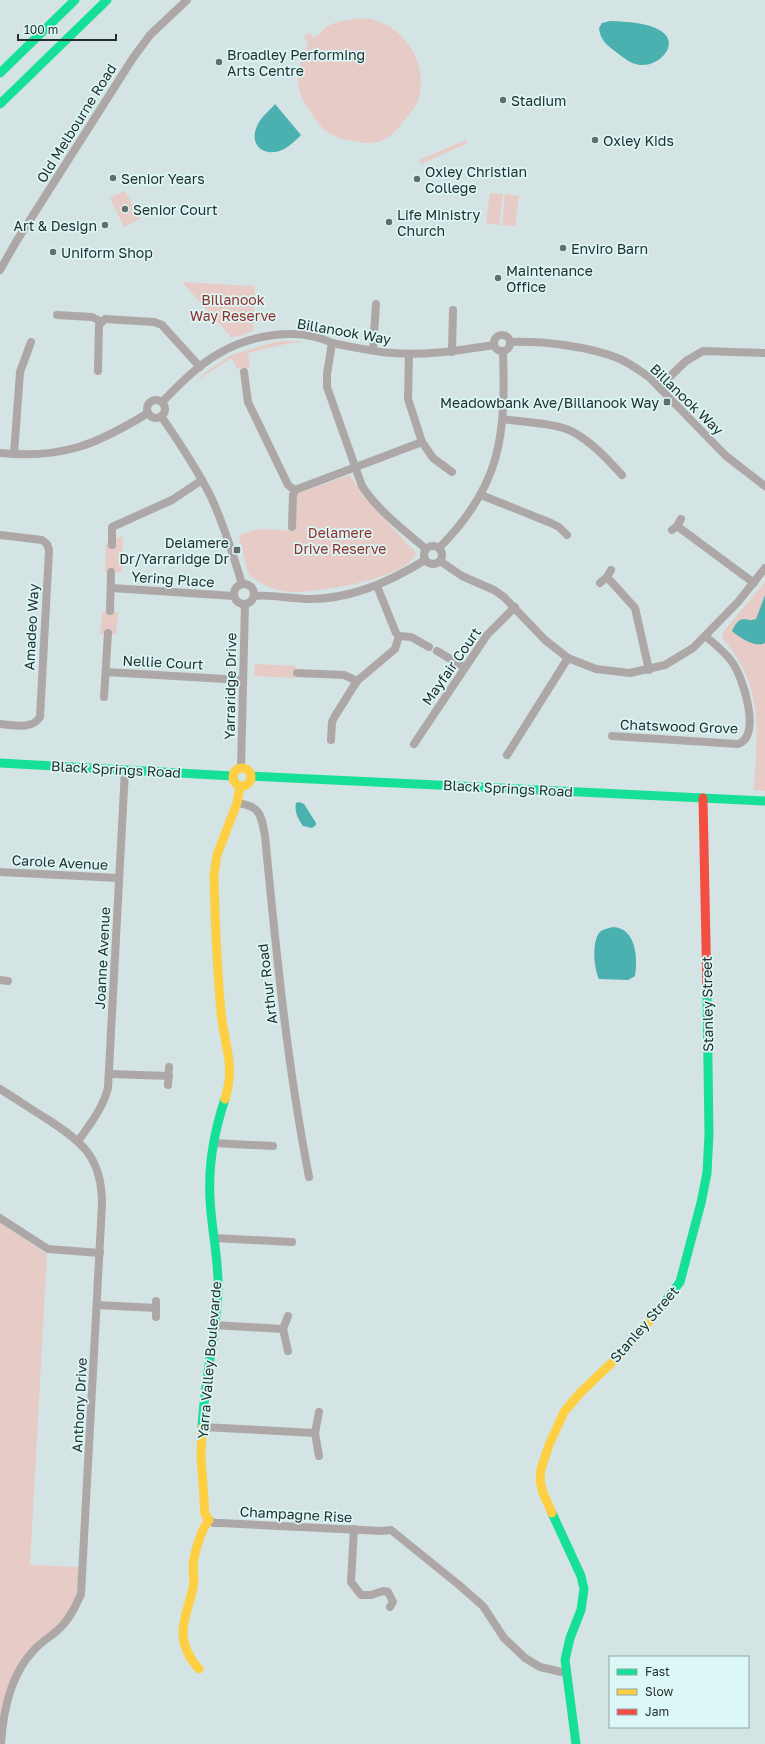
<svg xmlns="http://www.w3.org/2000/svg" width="765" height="1744" viewBox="0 0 765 1744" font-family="'Golos Text',sans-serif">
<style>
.green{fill:#e7cbc7}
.water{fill:#4bb0b0}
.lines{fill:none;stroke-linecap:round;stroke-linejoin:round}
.street{stroke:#ada8a7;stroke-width:8}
.fast{stroke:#16e098;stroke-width:9}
.slow{stroke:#ffcf43;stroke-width:9}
.jam{stroke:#f24e42;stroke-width:9}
.poi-dot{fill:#626e6e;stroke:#dbf7f6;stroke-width:1.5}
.labels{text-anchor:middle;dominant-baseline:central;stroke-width:3.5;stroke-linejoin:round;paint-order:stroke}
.poi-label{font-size:14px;fill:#252f2f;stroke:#dbf7f6;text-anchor:start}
.street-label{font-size:14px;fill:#252f2f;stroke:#dbf7f6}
.park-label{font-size:14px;fill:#93302b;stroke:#dbf7f6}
</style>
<rect width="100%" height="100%" fill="#d4e3e3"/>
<g class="green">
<path d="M363,18C401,21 431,62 418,100C415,109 409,114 403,122C390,139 379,146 357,142C329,137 325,133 309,110C294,89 295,67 308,45L304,35L311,33L313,38C319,35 322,30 328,26C340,20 351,20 363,18Z"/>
<path d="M466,140L468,143L421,164L419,160Z"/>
<path d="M125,191L140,219L124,227L110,198Z"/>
<path d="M490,193L503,194L499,225L486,223Z"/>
<path d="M505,194L519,196L515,226L502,225Z"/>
<path d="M182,282L255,286L253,331L232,338Z"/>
<path d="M279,341H301V342C283,343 266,349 248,353L250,367L237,369L232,358L200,378L199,377L231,355Z"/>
<path d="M350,475L363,496L416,553C406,580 315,593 289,592C274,590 258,584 248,573L239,535L259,529L295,531L296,494Z"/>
<path d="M123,536L122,572L105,571L106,543Z"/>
<path d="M765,582V791L754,790C757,730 765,687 723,639V632Z"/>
<path d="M103,611L118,612L116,635L100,634Z"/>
<path d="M255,664L296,666L295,678L254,676Z"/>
<path d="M0,1223L47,1254L30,1565L79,1567L77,1592L71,1608L60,1623L48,1634L6,1694L0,1716Z"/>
</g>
<g class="water">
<path d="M610,21C627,22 647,22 661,31C681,44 659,67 640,65C630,64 623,57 616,52C607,45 600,40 599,28L602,23Z"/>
<path d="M275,104L301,135C296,140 290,146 284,149C266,158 248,147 257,126C260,118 269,111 275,104Z"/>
<path d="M765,595V643C755,648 740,638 732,631C741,612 744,623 756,619Z"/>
<path d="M299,802L304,804L316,823V825L312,828L303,826C298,819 294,811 296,803Z"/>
<path d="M613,927C636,928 638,958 635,976L628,980L599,979C594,969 591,939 601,931C604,929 609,928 613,927Z"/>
</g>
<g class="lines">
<g class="street">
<path d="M0,270L16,242L133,58L150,35L187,0"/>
<path d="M57,315L92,317L102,322"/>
<circle cx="502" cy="343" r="8"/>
<path d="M510,342C543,341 589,346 620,359C631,364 640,371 649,377L726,456L765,486"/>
<path d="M332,343L327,374V387L362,486C378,511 404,530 426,549"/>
<path d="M373,350L376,304"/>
<path d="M452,352L453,310"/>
<path d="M409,354L408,399L422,442L433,458L452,472"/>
<path d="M98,371L99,325L105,319L154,322L162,325L200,367"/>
<path d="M244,372L248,402L288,485L295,490L422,442"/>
<path d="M659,387L686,361L703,351L765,353"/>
<circle cx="156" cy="409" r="9"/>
<path d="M162,402C179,385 197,366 218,354C249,335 299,326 332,343C353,347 373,352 393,353C427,356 460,350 494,345"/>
<path d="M161,416C179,442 197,469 211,497C224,525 233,554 242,584"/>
<path d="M503,419C522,422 557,423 573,432C593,443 607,459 622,475"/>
<path d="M0,453C62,459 96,445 148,413"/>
<path d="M14,454L20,372L31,342"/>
<path d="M481,495L551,523L559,527L567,535"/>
<path d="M677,526L754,583"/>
<path d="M292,527L293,495L295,490"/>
<path d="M672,530L677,526L681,519"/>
<path d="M0,535L42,540L47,544L49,550L40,717C32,730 13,725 0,724"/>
<path d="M112,545V527L172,500L202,480"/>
<circle cx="433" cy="555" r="9"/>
<path d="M439,548C501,486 506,436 503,352"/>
<path d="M440,561L462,576L494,590L504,597L545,640L568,658L596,669L630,673L665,665L693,648L738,602L765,568"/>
<path d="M607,577L635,608L649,670"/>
<path d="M600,583L607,577L611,570"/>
<circle cx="244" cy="594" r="10"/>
<path d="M111,588L234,596"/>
<path d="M254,596C272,594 291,599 310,599C352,599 390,582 425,560"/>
<path d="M110,611L111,572"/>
<path d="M399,636L411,637L429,647"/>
<path d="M437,651L464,667"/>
<path d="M106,672L242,680"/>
<path d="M297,673L344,675L357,681"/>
<path d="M104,697L108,633"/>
<path d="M612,736L738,744C762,736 743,677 732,662C725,652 715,644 705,636"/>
<path d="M331,740L332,722L335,716L357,681L395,649L399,636L396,633L377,586"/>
<path d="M414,744L487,635L515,607"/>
<path d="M507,755L568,658"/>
<path d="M241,768L245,604"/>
<path d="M237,803C261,806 261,815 265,836C276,950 287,1064 309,1177"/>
<path d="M0,872L119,878"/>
<path d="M0,980L8,981"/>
<path d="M110,1074L169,1076"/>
<path d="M168,1085L169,1067"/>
<path d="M0,1089C16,1099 31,1109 47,1119C83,1142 102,1158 102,1204L81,1594C75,1608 69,1620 58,1630C50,1637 41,1642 34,1650C10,1675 3,1711 1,1744"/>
<path d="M79,1140C90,1124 103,1108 108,1088L125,770"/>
<path d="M214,1143L273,1146"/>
<path d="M0,1218L48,1249L100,1253"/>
<path d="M214,1238L292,1242"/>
<path d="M97,1305L156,1308"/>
<path d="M156,1317V1301"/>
<path d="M214,1325L283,1329"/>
<path d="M288,1351L283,1329L288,1316"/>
<path d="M319,1412L315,1433L319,1456"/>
<path d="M202,1427L315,1433"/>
<path d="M209,1520L214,1523H220L382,1531L391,1530L459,1585L483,1606L504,1638L525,1658L540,1667L566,1673"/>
<path d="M354,1529L351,1582L361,1595H371L383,1591L388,1592L393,1602L390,1607"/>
</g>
<g class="fast">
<path d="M0,73L75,0"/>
<path d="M0,104L107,0"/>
<path d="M0,763L233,776"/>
<path d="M251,776L765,801"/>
<path d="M661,1307L680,1282L701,1203L707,1173L709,1134L707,994"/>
<path d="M202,1428C204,1382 216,1336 218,1289C219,1259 211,1228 210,1198C208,1163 214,1132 225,1099"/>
<path d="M552,1513L581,1576L584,1589L581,1610L570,1638L565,1660L576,1744"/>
</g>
<g class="slow">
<circle cx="242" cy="777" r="9"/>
<path d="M225,1099C236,1065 224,1045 221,1012C217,967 215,921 214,875L217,855L237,803L240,786"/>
<path d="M552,1513L543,1493L540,1481L541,1469L549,1445L564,1412L580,1393L625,1350L661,1307"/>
<path d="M199,1669C190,1659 183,1647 183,1633C183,1617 190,1603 193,1588C195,1581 193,1573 193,1566C194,1553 201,1530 209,1520L205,1514L201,1457L202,1428"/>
</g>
<path class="jam" d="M703,798L707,994"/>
</g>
<g class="poi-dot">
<circle cx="219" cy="62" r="4"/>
<circle cx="503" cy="100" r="4"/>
<circle cx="595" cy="140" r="4"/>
<circle cx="113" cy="178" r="4"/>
<circle cx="417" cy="179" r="4"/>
<circle cx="125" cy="209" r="4"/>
<circle cx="389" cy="222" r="4"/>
<circle cx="105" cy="225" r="4"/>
<circle cx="563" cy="248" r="4"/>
<circle cx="53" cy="252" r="4"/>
<circle cx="498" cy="278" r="4"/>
<rect x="663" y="398" width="8" height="8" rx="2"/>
<rect x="233" y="546" width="8" height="8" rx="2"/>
</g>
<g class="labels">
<g class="poi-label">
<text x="227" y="54">Broadley Performing<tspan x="227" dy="16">Arts Centre</tspan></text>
<text x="511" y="100">Stadium</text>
<text x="603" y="140">Oxley Kids</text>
<text x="425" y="171">Oxley Christian<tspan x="425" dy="16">College</tspan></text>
<text x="121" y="178">Senior Years</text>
<text x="133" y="209">Senior Court</text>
<text x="397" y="214">Life Ministry<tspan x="397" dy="16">Church</tspan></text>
<text x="97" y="225" text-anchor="end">Art &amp; Design</text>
<text x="571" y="248">Enviro Barn</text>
<text x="61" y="252">Uniform Shop</text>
<text x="506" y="270">Maintenance<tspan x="506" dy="16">Office</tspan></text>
<text x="659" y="402" text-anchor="end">Meadowbank Ave/Billanook Way</text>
<text x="229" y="542" text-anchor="end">Delamere<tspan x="229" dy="16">Dr/Yarraridge Dr</tspan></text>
</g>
<g class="street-label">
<text transform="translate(76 123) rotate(-58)">Old Melbourne Road</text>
<text transform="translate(344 331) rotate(10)">Billanook Way</text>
<text transform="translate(687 399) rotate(44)">Billanook Way</text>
<text transform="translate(173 579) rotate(4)">Yering Place</text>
<text transform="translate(31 627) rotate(-87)">Amadeo Way</text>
<text transform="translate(163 662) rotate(3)">Nellie Court</text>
<text transform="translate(451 666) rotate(-55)">Mayfair Court</text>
<text transform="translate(230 686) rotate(-89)">Yarraridge Drive</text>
<text transform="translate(679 726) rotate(2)">Chatswood Grove</text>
<text transform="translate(116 769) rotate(3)">Black Springs Road</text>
<text transform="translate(508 788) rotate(3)">Black Springs Road</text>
<text transform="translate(60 862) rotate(3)">Carole Avenue</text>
<text transform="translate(102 958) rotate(-87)">Joanne Avenue</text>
<text transform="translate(267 984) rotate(-97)">Arthur Road</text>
<text transform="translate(707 1004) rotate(-91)">Stanley Street</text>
<text transform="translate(644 1324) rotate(-49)">Stanley Street</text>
<text transform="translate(209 1360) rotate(-85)">Yarra Valley Boulevarde</text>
<text transform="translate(79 1405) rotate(-87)">Anthony Drive</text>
<text transform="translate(296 1514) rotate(3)">Champagne Rise</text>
</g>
<g class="park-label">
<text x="233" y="299">Billanook<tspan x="233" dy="16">Way Reserve</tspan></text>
<text x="340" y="532">Delamere<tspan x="340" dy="16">Drive Reserve</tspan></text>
</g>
</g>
<rect x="609" y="1656" width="140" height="72" fill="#dbf7f6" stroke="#92a7a6"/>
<rect x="617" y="1669" width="20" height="6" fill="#16e098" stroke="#92a7a6"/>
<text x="645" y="1676" font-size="12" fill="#252f2f">Fast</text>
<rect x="617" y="1689" width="20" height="6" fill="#ffcf43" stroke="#92a7a6"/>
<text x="645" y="1696" font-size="12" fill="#252f2f">Slow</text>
<rect x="617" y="1709" width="20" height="6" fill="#f24e42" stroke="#92a7a6"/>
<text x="645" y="1716" font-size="12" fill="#252f2f">Jam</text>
<path d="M18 34v6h98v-6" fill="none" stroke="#252f2f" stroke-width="2"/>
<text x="24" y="34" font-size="12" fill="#252f2f" stroke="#dbf7f6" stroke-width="3" paint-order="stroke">100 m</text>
</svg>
